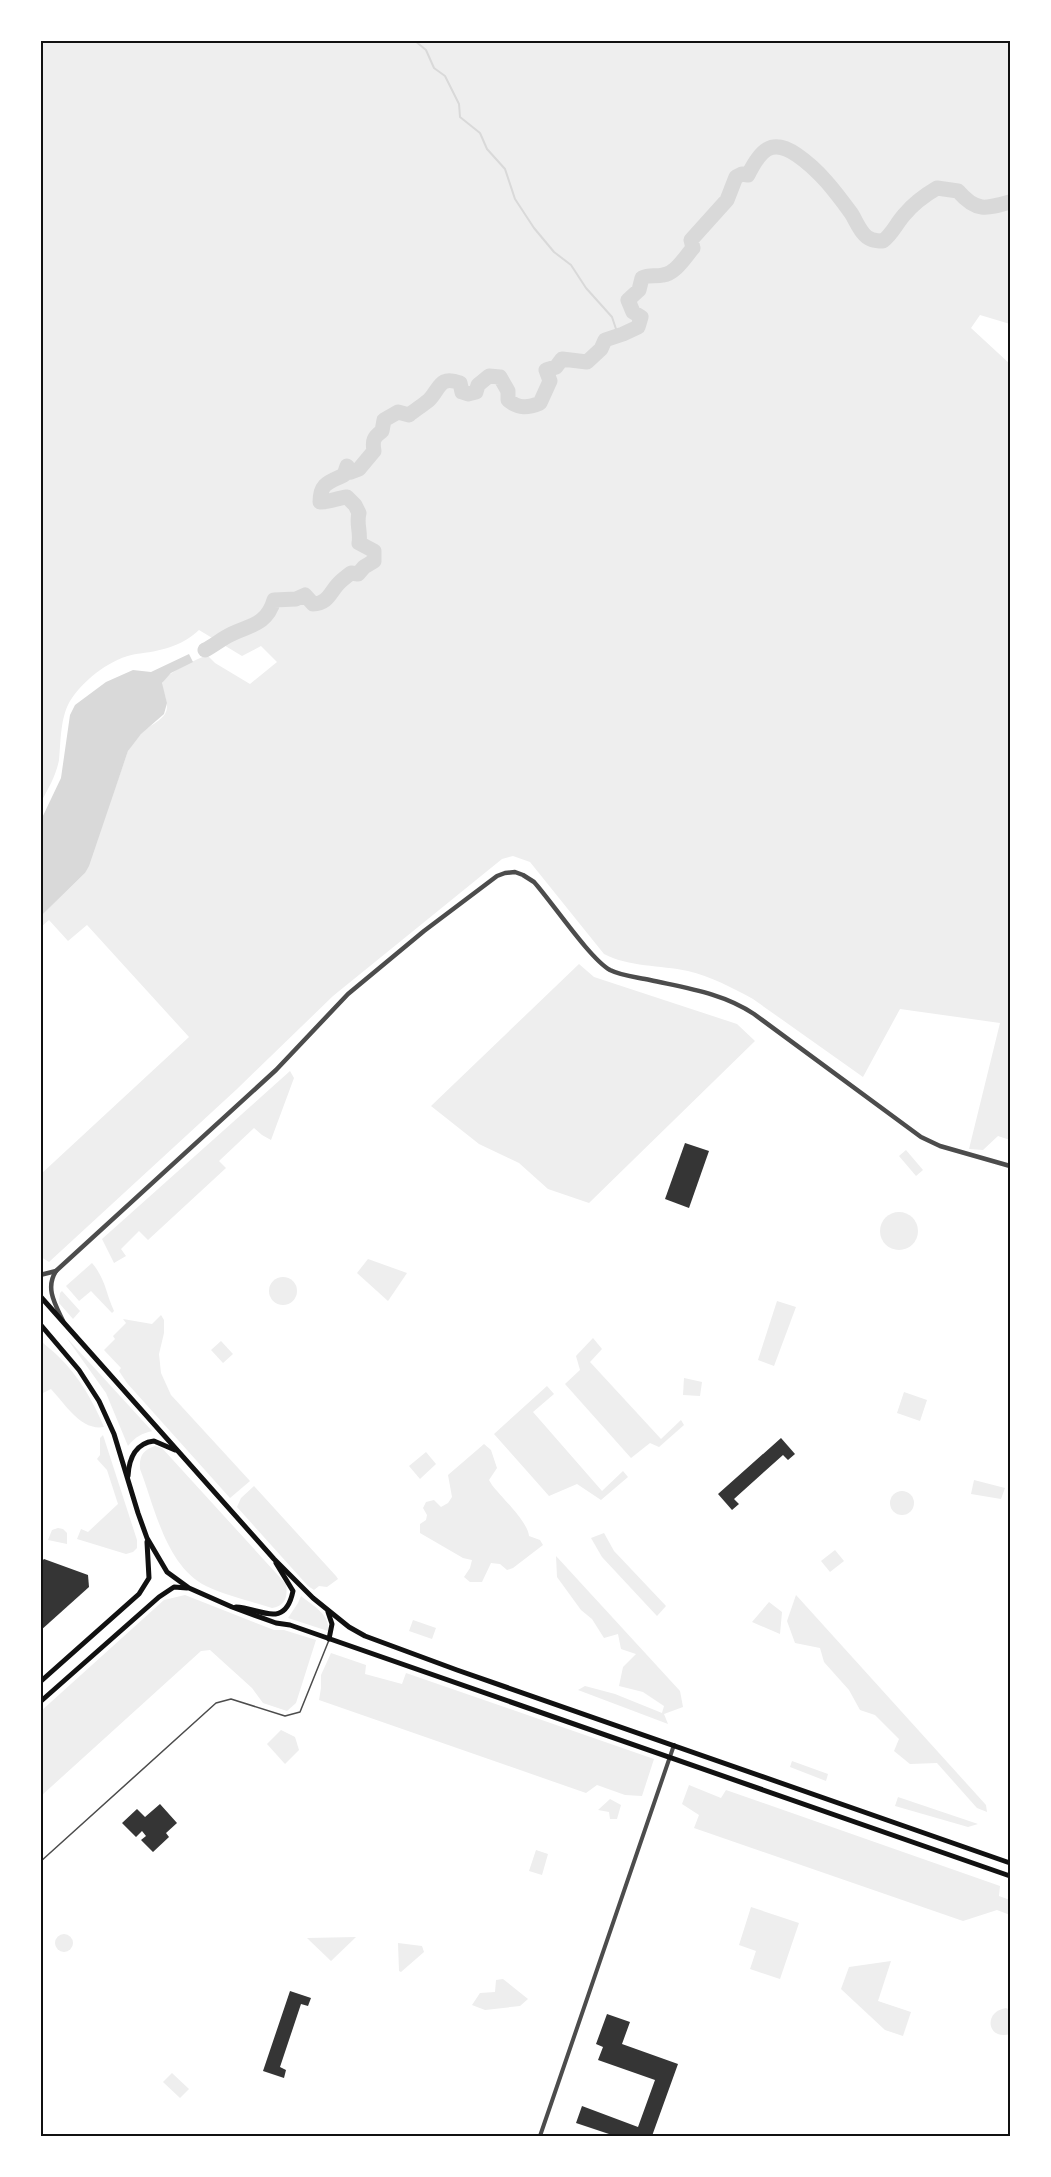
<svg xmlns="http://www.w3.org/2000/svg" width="1051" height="2177" viewBox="0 0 1051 2177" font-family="Rubik,sans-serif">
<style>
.green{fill:#eee}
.water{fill:#d9d9d9}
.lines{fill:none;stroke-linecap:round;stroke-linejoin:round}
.stream{stroke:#d9d9d9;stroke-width:2}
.river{stroke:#d9d9d9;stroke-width:15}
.building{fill:#353535}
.service{stroke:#4c4c4c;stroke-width:1.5}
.minor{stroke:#4c4c4c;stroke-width:4}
.tertiary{stroke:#4c4c4c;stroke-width:4.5}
.primary{stroke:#111;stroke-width:5}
.neatline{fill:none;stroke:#111;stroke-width:2}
</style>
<rect width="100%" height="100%" fill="#fff"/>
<g class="green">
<path d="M41,41H1010V324L980,315L971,328L1010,364V1140L998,1136L983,1150L969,1149L1000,1023L900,1009L863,1077L753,999C733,988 710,976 688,971C660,965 629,967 604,954L530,862L513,856L502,859L333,996L237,1089L49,1262L41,1257V1174L189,1037L87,925L68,941L49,920L41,927V916L85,873L128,751C133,743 139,735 146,729C153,724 160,721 165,714C170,705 164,695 162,686C160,675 198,659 207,655L215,663L250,684L277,662L261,646L242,656L199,630C181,647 160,651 136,654C112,658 86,678 72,698C60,715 61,740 59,760C56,776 48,789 41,802Z"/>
<path d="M579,964L594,977L737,1024L755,1041L589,1203L548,1189L519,1163L479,1144L431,1106Z"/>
<path d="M290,1071L294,1078L271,1140L262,1135L254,1128L219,1161L226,1168L148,1240L139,1231L121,1249L126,1256L114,1263L102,1239Z"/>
<path d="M906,1150L923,1170L916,1176L899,1156Z"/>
<circle cx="899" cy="1231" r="19"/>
<path d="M368,1259L407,1273L388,1301L357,1273Z"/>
<path d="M92,1263C106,1280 105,1291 114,1311L112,1313L91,1291L79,1301L66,1286Z"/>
<circle cx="283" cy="1291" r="14"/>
<path d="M62,1291L80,1311L73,1319L59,1303L60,1293Z"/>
<path d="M777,1301L796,1307L774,1366L758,1360Z"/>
<path d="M161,1315L164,1320V1333L159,1354L161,1373L171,1395L250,1481L230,1498L127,1383L119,1371L121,1368L104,1350L115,1339L113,1336L126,1323L123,1319L152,1324Z"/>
<path d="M66,1337L152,1431H153C142,1433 135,1437 128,1446L106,1393Z"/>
<path d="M593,1338L602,1349L590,1362L661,1439L681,1420L684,1425L659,1447L650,1443L631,1458L565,1384L580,1370L576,1356Z"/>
<path d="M41,1341C46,1346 53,1351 58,1356C79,1376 93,1401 104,1427C81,1431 66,1405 51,1389L41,1394Z"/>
<path d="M221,1341L233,1354L223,1363L211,1350Z"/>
<path d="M684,1378L702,1382L700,1396L683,1395Z"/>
<path d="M547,1386L554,1394L533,1412L602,1491L623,1471L628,1477L601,1500L577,1484L549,1496L494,1434Z"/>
<path d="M904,1392L927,1400L920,1421L897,1413Z"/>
<path d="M103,1435L137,1540V1548L133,1552L126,1554L77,1539L81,1529L88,1532L118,1504L107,1470L97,1459L100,1455V1438Z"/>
<path d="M484,1444L491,1450L497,1468L489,1480L492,1485C502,1498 528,1522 529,1536L540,1540L543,1545L513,1568L507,1570L500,1564L491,1563L482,1582H470L464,1577L470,1568L472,1560L463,1558L420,1533V1524L426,1520L427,1515L423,1508L426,1502L434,1500L441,1507L448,1503L452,1497L448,1475Z"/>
<path d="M155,1446L162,1448L286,1584C288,1597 285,1606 272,1608C250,1601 227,1596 206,1586C166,1566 155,1508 140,1469C139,1456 143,1450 155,1446Z"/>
<path d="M426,1452L436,1464L420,1479L409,1466Z"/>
<path d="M974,1480L1005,1488L1001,1499L971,1494Z"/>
<path d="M254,1486L336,1576L338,1579L327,1587L319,1586L314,1590L308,1586L237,1507L241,1498Z"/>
<circle cx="902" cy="1503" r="12"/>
<path d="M58,1528L63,1529L67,1533V1544L48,1540L52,1530Z"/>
<path d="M604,1533L614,1551L666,1606L657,1616L602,1557L591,1538Z"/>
<path d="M835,1550L844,1561L830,1572L821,1561Z"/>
<path d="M556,1556L680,1691L683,1707L664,1714L668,1724L578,1690L585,1686L615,1694L662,1713L664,1706L643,1692L619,1686L623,1667L636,1654L621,1649L618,1634L604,1638L592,1619L581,1610L557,1577Z"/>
<path d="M185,1595L274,1630H284L316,1640L296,1703L287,1711L263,1703L252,1688L210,1650L201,1651L41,1796V1711L164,1600Z"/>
<path d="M796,1595L986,1805L987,1812L977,1808L937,1763L910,1764L894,1751L899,1739L875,1715L860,1710L849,1690L824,1662L820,1648L795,1643L787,1621Z"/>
<path d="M301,1596C312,1605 331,1615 328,1631L288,1618L298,1603Z"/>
<path d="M769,1602L782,1612L780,1634L752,1622Z"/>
<path d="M413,1620L436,1628L432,1639L409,1631Z"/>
<path d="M331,1653L366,1665L365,1674L402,1684L406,1673L654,1759L642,1796L625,1795L597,1785L586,1793L319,1700L321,1688V1675Z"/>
<path d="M281,1730L295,1737L299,1750L285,1764L267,1744Z"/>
<path d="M792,1761L828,1774L826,1781L790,1767Z"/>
<path d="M689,1785L721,1798L726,1790L1000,1886L999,1896L1010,1900V1915L997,1910L963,1921L694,1828L699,1815L682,1804Z"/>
<path d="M898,1797L978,1824L968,1827L895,1806Z"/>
<path d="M610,1799L621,1805L617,1819H610L609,1812L598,1810Z"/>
<path d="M536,1850L548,1854L542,1875L529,1871Z"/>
<path d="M751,1907L799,1923L780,1979L750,1969L756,1951L739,1945Z"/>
<circle cx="64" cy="1943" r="9"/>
<path d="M356,1937L331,1961L307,1938Z"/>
<path d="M398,1943L422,1946L424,1952L401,1972L399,1971Z"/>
<path d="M891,1961L878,2001L911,2012L903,2036L885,2030L841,1989L849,1967Z"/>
<path d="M503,1979L528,1999L520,2006L485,2010L472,2005L480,1993L495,1992L496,1980Z"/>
<path d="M1006,2008L1010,2010V2034C988,2041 982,2012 1006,2008Z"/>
<path d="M172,2073L189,2089L180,2098L163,2082Z"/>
</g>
<path class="water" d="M189,654L193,662L171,673L162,683L167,703L164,714L141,734L128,751L89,866L85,873L41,916V820L61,778L70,715L75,705L106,682L133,670L151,672Z"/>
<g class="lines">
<path class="stream" d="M414,40L426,50L434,68L445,76L459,104L460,117L480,133L487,149L505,169L515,199L534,228L554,252L571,265L586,288L612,317L616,329L623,334"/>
<path class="river" d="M205,650C213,646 219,641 226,637C245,625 266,628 274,600L296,599L305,595L313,604C328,604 330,592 339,583C343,579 347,576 351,573L358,574L364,567L374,561V551L359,543C361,532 356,523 359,513L355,505L347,497C337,498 330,502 320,502C320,483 329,482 344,475L347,466L351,472L359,469L374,451C372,440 374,437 382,431L384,420L398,412L409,415C415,410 423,405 429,400C440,389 439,375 460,383L462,392L468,394L476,392L478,385L489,376L500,377L508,391V400C519,409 528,408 540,403L550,381L546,370L556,367L562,359L587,362L601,349L605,340L623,334L638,327L641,317L633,312L628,300L639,290L642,278C650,274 655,277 663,275C676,273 685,257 693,248L691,240L727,200L736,177L742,174L748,175C760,151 771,137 797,155C819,170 835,191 851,213C855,219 858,227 863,233C868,240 875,241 883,241C893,233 896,224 904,215C913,204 925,195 937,188L958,191C976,212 986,209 1010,202"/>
</g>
<g class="building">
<path d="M685,1143L709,1151L689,1208L665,1199Z"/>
<path d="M781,1438L795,1454L788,1460L783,1455L734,1499L739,1504L732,1510L718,1494Z"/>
<path d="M44,1559L88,1575L89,1587L40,1631V1563Z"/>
<path d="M160,1804L177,1823L166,1833L169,1837L153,1852L141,1840L146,1836L142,1831L136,1837L122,1823L137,1809L145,1817Z"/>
<path d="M290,1991L311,1998L308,2006L301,2004L280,2067L286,2070L284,2078L263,2071Z"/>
<path d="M607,2014L630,2022L622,2044L678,2064L652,2136H615L576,2123L582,2106L638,2127L655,2080L598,2060L603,2047L596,2044Z"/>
</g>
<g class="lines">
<path class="service" d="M40,1862L216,1703L231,1699L285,1716L300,1712L329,1640"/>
<path class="minor" d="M540,2136L674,1745"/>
<g class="tertiary">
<path d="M40,1275L56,1271"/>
<path d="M63,1321C55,1304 45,1288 56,1271L276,1070L348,994L424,931L497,876L505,873L515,872L523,875L534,882C552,902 590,959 610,970C622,976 637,977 650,980C686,988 723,993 754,1014L921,1137L940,1146L1010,1166"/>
</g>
<g class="primary">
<path d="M40,1296L274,1559L313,1598L349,1627L365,1636L457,1670L1010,1863"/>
<path d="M40,1324L79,1370L99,1401L114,1434L138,1513L147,1538L167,1572L189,1588L232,1607L276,1623L290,1625L1010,1876"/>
<path d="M128,1476C129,1458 136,1443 154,1441L175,1450"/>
<path d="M236,1607C260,1608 285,1630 293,1591L276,1563"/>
<path d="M328,1612L332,1624L329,1639"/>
<path d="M40,1682L139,1594L149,1578L147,1542"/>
<path d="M40,1702L159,1597L174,1587L187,1588"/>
</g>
</g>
<rect width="1051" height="2177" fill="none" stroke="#ffffff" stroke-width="84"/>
<rect x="42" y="42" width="967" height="2093" class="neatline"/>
</svg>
